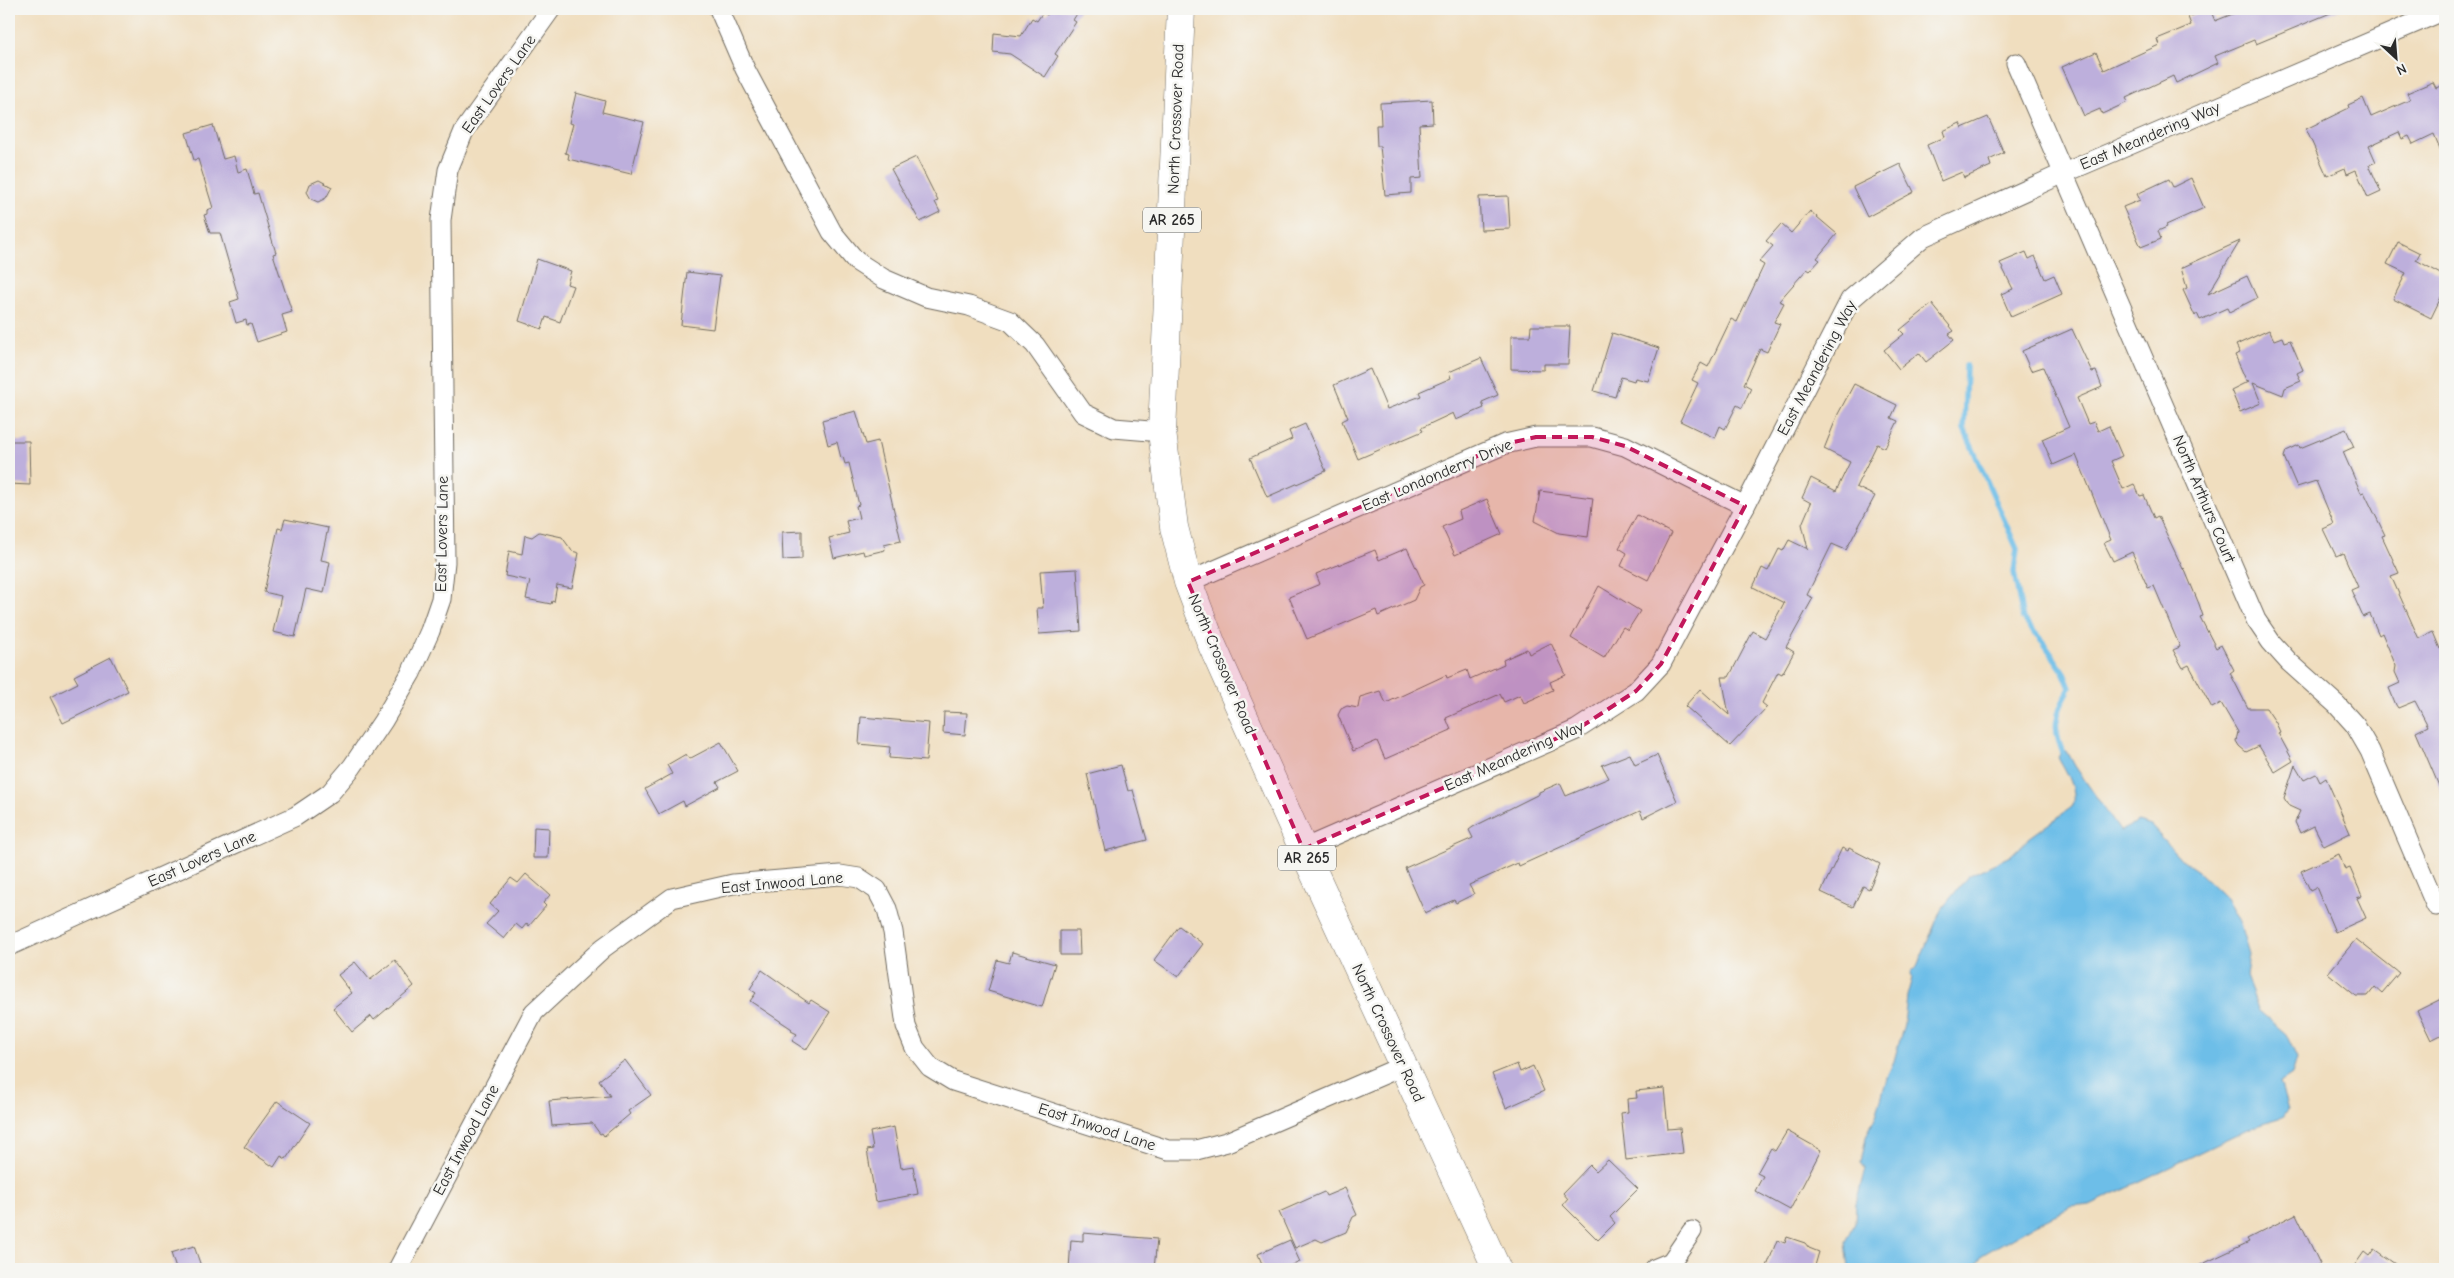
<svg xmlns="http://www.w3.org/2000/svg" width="2454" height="1278" viewBox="0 0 2454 1278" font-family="'Comic Neue',sans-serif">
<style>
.water{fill:#6dbee8;stroke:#4c748a}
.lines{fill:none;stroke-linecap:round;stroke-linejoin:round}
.stream{stroke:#6dbee8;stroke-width:5.5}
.building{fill:#bdafdc}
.minor-casing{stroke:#706a5f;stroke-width:21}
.primary-casing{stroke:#706a5f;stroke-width:29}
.minor{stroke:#fff;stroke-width:19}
.primary{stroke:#fff;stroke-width:28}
.marked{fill:#c2185b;fill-opacity:0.2;stroke:#c2185b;stroke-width:4;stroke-dasharray:10 6;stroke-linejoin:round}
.labels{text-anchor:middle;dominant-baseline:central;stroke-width:5;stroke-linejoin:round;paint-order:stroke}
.shield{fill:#f6f6f2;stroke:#686867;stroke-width:1}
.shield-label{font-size:15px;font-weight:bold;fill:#2b2b2b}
.street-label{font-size:16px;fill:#2b2b2b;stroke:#f6f6f2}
</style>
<rect width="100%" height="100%" fill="#f6f6f2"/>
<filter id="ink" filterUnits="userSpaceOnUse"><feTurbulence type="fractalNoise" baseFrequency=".02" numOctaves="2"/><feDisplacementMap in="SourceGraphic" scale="10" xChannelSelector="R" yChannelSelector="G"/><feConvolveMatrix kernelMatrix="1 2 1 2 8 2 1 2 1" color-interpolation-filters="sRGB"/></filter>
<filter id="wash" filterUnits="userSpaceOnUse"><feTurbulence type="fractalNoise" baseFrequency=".0096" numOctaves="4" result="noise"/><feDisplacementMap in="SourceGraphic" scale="20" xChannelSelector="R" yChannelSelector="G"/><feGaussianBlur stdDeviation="1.12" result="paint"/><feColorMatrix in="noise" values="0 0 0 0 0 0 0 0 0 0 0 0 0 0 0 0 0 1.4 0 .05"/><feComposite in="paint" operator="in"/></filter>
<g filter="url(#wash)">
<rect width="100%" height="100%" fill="#f0debf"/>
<path class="water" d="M2067,751L2075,766L2120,831L2138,822L2151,826L2183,861L2198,871L2226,898L2240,924L2249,954L2246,976L2258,1010L2286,1034L2297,1058L2292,1075L2280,1083L2288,1109L2283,1117L2260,1124L2090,1205L2071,1207L2036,1224L1982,1255L1973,1269H1849L1846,1242L1855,1223L1856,1203L1865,1169L1861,1162L1866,1137L1877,1113L1888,1074L1894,1061L1904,1024L1907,996L1912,978L1911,972L1917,966L1941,910L1968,876L2010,856L2029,838L2072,807C2080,793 2065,769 2058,757L2062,752Z"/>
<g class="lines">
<path class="stream" d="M1966,366L1964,429L2017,549L2014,572L2023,619L2043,642L2063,671L2070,688C2055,714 2051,729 2065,757"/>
</g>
<g id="blocks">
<g class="building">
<path d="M1051,9H1080L1073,20L1076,22L1055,54L1058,56L1045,77L1010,54L993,52L994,33L1021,36L1032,18L1037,21L1043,12L1047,15Z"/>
<path d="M2208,9H2210L2215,21L2245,9H2340L2256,44L2254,40L2215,56L2218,63L2176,83L2173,76L2126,98L2128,102L2102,114L2100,109L2084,116L2062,67L2096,52L2104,70L2159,45L2157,39L2191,25L2188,17Z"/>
<path d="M2433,82L2436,88L2445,84V161L2434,134L2413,144L2409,136L2402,139L2399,132L2369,146L2376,162L2369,165L2381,192L2368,198L2356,170L2347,174L2345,168L2327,176L2306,129L2349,108L2348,105L2363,98L2371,117L2410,100L2407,93Z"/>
<path d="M576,93L605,101L602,112L644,122L631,174L568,159L569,154L565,153L573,124L569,123Z"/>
<path d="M1432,100L1433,123L1419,124L1422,178L1411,179V193L1385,195L1380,146H1377L1376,125H1381L1380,103Z"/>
<path d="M1988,117L2004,153L1989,160L1991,166L1964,178L1962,172L1941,181L1927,145L1945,137L1943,131L1960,123L1962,128Z"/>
<path d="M213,125L223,159L234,156L238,172L247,169L254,194L258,193L276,253L273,254L292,312L282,315L287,332L257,342L251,324L247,325L246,320L236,323L230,302L239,299L220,233H210L204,215L207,214V210L213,208L198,159L194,160L186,133Z"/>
<path d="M916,157L938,201L935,202L940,212L920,222L891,169Z"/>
<path d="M1900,164L1914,192L1867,217L1853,187Z"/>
<path d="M2191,178L2204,208L2166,225L2167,227L2158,231L2161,239L2141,247L2123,207L2140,200L2137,194L2169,179L2173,187Z"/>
<path d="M319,180L332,187L326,198L318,202L311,199L307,192L310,184Z"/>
<path d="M1508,196L1510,229L1481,230L1479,197Z"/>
<path d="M1810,211L1837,234L1817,258L1820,260L1810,271L1807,269L1779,301L1784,303L1774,322L1780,324L1767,352L1760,349L1744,384L1751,388L1742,408L1737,405L1725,429L1720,426L1715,438L1680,421L1698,383L1692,380L1701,363L1708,367L1731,319L1737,322L1764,265L1759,262L1773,246L1766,241L1781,224L1791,233Z"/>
<path d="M2240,241L2208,294L2247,276L2257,298L2229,312L2227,308L2200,320L2197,313L2195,316L2183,290L2187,288L2181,268Z"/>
<path d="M2398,242L2420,253L2416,260L2445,276V289L2431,318L2393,299L2406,273L2387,264Z"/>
<path d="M2026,252L2029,259L2035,256L2045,279L2054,275L2062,294L2011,317L2001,294L2013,289L2000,263Z"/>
<path d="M537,259L571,271L567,284L573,286L560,322L546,317L542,329L519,321Z"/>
<path d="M687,272L720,276L713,329L681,325Z"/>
<path d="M1932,304L1954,331L1949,334L1954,340L1926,362L1919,353L1899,369L1884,350L1904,334L1900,330Z"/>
<path d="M1531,326H1570L1568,364H1544V370L1511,369V336H1530Z"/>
<path d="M2072,329L2092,372L2096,371L2102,387L2077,398L2088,424L2094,422L2098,431L2109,426L2122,456L2111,461L2123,489L2134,484L2140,496L2144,495L2154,518L2158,516L2183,569L2184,568L2199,604L2203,616L2200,617L2216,648L2221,645L2234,670L2230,673L2248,708H2266L2276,723L2280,732L2278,733L2293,761L2275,772L2259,746L2246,752L2239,746L2236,741L2238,732L2221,703L2212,708L2189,665L2183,668L2173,650L2180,647L2154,586L2148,588L2132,552L2113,561L2104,543L2111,540L2076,455L2053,465L2042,439L2069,427L2043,367L2031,371L2022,351Z"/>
<path d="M2269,330L2274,340L2282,337L2284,342L2290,340L2303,370L2297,373L2301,381L2285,388L2283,395L2253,383L2261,403L2240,412L2231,390L2249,381L2246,380L2235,355L2240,353L2236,345Z"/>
<path d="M1612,333L1659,348L1648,381L1635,378L1634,381L1621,377L1615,397L1594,391Z"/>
<path d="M1481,358L1498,395L1482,402L1484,408L1456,420L1453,413L1421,428L1423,431L1358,459L1342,421L1348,418L1334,385L1370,369L1387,409L1421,396L1419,392L1451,378L1449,372Z"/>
<path d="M1854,384L1897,405L1891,418L1898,421L1885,448L1877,444L1856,487L1875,496L1846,550L1832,544L1807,595L1813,598L1786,647L1794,652L1782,674L1778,672L1762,703L1767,707L1730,746L1685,706L1700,689L1729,715L1722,677H1729L1753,631L1765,638L1784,603L1753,587L1762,568L1768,571L1779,549L1783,551L1789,540L1808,549L1802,524L1811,503L1802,498L1811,478L1836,491L1850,462L1824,449L1838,414Z"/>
<path d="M856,411L866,444L878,441L901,541L884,545L885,550L864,555L863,551L834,558L829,538L849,533L846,521L859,518L856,506L859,505L849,463L845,464L843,457L841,458L837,442L828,445L822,420Z"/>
<path d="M1305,424L1326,471L1267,497L1250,458L1292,439L1289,431Z"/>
<path d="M2346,429L2354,447L2343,452L2361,493L2364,492L2385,535L2382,536L2399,573L2391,576L2419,639L2433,632L2440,649L2445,647V800L2416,732L2428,726L2415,701L2398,708L2396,705L2389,688L2400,683L2395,672L2396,666L2382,633L2379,635L2370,614L2363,617L2351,590L2358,587L2343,553L2336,556L2323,529L2334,524L2316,481L2297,487L2284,457L2286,451L2299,445L2300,448Z"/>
<path d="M9,441H29L30,485L9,484Z"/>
<path d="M1540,491L1593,498L1588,537L1559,533L1535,521Z"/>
<path d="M1487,499L1502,534L1455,555L1442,527L1461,519L1459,511Z"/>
<path d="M1637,515L1671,533L1648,580L1621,566L1627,553L1619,548Z"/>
<path d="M285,519L328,528L321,560L330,562L324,593L306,589L295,637L273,632L281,596L264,592L278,528L282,529Z"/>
<path d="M802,531V559L783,560L782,532Z"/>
<path d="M539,532L562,537L572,551L579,553L572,588L557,585L554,602L552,601L551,604L526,599L530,581L505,576L509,551L522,554L525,535L532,537Z"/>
<path d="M1407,548L1424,585L1420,587L1414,600L1378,616L1376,610L1307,639L1289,597L1320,584L1316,574L1338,565L1375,550L1379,560Z"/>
<path d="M1077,569L1081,631L1039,634L1037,608H1043L1040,571Z"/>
<path d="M1599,586L1640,611L1628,630L1623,627L1604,658L1571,638Z"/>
<path d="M1551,643L1566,675L1550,682L1553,690L1524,703L1520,695L1504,702L1500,694L1446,718L1451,730L1385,759L1377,741L1353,751L1338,715L1341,709L1347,706L1358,708L1360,697L1380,691L1386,703L1446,675L1447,678L1467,670L1470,679L1504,664L1503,660L1527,649L1529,654Z"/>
<path d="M111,657L128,691L63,723L50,697L78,683L74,676Z"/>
<path d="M944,712L967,713L965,735L943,733Z"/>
<path d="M861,717L929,723L926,761L889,758L890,747L859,744Z"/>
<path d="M721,742L738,771L717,782L720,787L685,806L683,801L659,814L645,789L672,774L667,765L686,754L689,759Z"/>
<path d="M1630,754L1635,765L1657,755L1677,801L1643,818L1640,811L1519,866L1518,863L1469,885L1474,894L1456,903L1454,900L1425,913L1405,868L1473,838L1469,830L1473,827L1539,794V792L1560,783L1566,796L1609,778L1602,765Z"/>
<path d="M1121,765L1128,791L1133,790L1147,840L1105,851L1087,774Z"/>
<path d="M2295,765L2304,780L2316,774L2320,782L2326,778L2350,833L2324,846L2314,826L2300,833L2295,822L2300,811L2289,806L2284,798Z"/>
<path d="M534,827L549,828L548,858H533Z"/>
<path d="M1842,848L1848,851L1849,848L1880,864L1869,889L1863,886L1853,907L1821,892Z"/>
<path d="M2339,854L2345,870L2350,868L2362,896L2357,898L2366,918L2335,932L2316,887L2310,890L2301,871Z"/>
<path d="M526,874L550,895L543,903L546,906L529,926L527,923L522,929L516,924L504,939L486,924L498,911L490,904L511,878L518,883Z"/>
<path d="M1179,926L1203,944L1178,977L1154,960Z"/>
<path d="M1060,931H1079L1080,955H1060Z"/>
<path d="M2356,939L2399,973L2382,993L2375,987L2368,996H2356L2328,973Z"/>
<path d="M1012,952L1055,964L1042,1007L988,991L997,960L1009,963Z"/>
<path d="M395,960L414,986L374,1020L371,1016L352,1032L333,1008L352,993L338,975L355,962L370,980Z"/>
<path d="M762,970L809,1003L811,1000L830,1012L806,1050L792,1041L797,1034L791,1031L792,1029L750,1001L756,993L750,989Z"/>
<path d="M2445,997V1033L2431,1040L2417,1011Z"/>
<path d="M625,1060L651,1095L628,1111L630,1114L604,1136L602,1133L600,1134L592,1123L552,1126L549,1101L610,1096L599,1080Z"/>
<path d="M1517,1064L1520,1072L1533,1066L1544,1091L1506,1108L1492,1074Z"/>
<path d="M1664,1088L1668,1129L1680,1128L1683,1153L1626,1160L1621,1113L1628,1112L1627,1099L1637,1098L1636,1091Z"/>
<path d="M277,1101L310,1123L286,1159L281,1156L274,1167L244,1147Z"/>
<path d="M894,1127L901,1168L913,1166L918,1194L876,1202L867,1150L873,1149L870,1132Z"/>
<path d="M1787,1131L1821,1150L1790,1210L1755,1191L1763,1176L1757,1173L1771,1148L1775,1151Z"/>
<path d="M1608,1160L1638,1189L1610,1217L1615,1223L1598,1240L1563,1205L1568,1199L1563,1193L1590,1165L1596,1171Z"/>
<path d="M1345,1188L1357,1215L1353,1217L1346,1232L1322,1242L1316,1239L1295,1248L1279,1212L1324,1192L1326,1196Z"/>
<path d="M2296,1214L2320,1264L2308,1269H2192L2249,1242L2247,1239Z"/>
<path d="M1083,1233L1157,1239L1154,1269H1069L1071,1240L1083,1241Z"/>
<path d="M1787,1237L1805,1243L1809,1248L1819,1252L1814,1269H1766L1777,1240L1785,1243Z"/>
<path d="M1290,1240L1300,1262L1283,1269H1264L1258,1254Z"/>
<path d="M194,1246L202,1269H176L171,1253Z"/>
<path d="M2374,1249L2402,1269H2352L2364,1252L2369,1256Z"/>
</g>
</g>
</g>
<g filter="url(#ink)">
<use href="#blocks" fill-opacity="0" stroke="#706a5f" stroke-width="1"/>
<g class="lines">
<defs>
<g id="minor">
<path d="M719,9L745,69L832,232L856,261L884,279L926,297L969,306L1010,321L1035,345L1083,413L1114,428L1162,432"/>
<path d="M2016,63L2256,620L2271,642L2289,662L2337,705L2355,725L2370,751L2436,906"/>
<path d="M1188,582L1505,444L1536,437H1592L1625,446L1745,506"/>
<path d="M1303,849L1576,730L1636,691L1661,664L1745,506L1850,300L1923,237L2064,173L2445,10"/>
<path d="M9,946L296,816L330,793L352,767L383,721L411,673L430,631L441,599L445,562L441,220L448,170L464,131L551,9"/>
<path d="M398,1269L534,1012L603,948L672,898L733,884L840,875L859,878L877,890L887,909L893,932L906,1026L915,1048L930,1067L953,1081L1168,1150H1196L1227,1142L1403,1066"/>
<path d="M1654,1269L1671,1262L1692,1231"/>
</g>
<path id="primary" d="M1181,9L1162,432L1174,527L1188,582L1212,645L1303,849L1497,1269"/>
</defs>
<use href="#minor" class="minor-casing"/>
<use href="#primary" class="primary-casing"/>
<use href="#minor" class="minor"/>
<use href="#primary" class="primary"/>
</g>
</g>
<path class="marked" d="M1536,437H1592L1625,446L1745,506L1661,664L1636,691L1576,730L1303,849L1188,582L1505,444Z"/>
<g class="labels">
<g class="shield">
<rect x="1143" y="207.5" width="58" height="25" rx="4"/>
<rect x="1278" y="845.5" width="58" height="25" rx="4"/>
</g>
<g class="shield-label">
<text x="1172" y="220">AR 265</text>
<text x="1307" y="858">AR 265</text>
</g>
<g class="street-label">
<text transform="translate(499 84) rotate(-55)">East Lovers Lane</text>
<text transform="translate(1176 119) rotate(-88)">North Crossover Road</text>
<text transform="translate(2150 136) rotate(-23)">East Meandering Way</text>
<text transform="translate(1817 368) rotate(-62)">East Meandering Way</text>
<text transform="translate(1437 475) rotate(-23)">East Londonderry Drive</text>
<text transform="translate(2204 499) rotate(67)">North Arthurs Court</text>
<text transform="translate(442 534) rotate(-89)">East Lovers Lane</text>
<text transform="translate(1222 664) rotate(67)">North Crossover Road</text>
<text transform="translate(1514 756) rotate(-24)">East Meandering Way</text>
<text transform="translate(202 859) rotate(-24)">East Lovers Lane</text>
<text transform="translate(782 883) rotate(-5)">East Inwood Lane</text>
<text transform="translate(1388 1033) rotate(65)">North Crossover Road</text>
<text transform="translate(1097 1127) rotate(18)">East Inwood Lane</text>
<text transform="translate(466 1140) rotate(-62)">East Inwood Lane</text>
</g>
</g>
<rect width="2454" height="1278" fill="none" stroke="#f6f6f2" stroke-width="30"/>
<g transform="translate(2396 58) rotate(154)" stroke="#f6f6f2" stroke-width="4" paint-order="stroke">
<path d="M0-4L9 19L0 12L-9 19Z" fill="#2b2b2b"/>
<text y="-8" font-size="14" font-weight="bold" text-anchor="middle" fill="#2b2b2b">N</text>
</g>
</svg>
